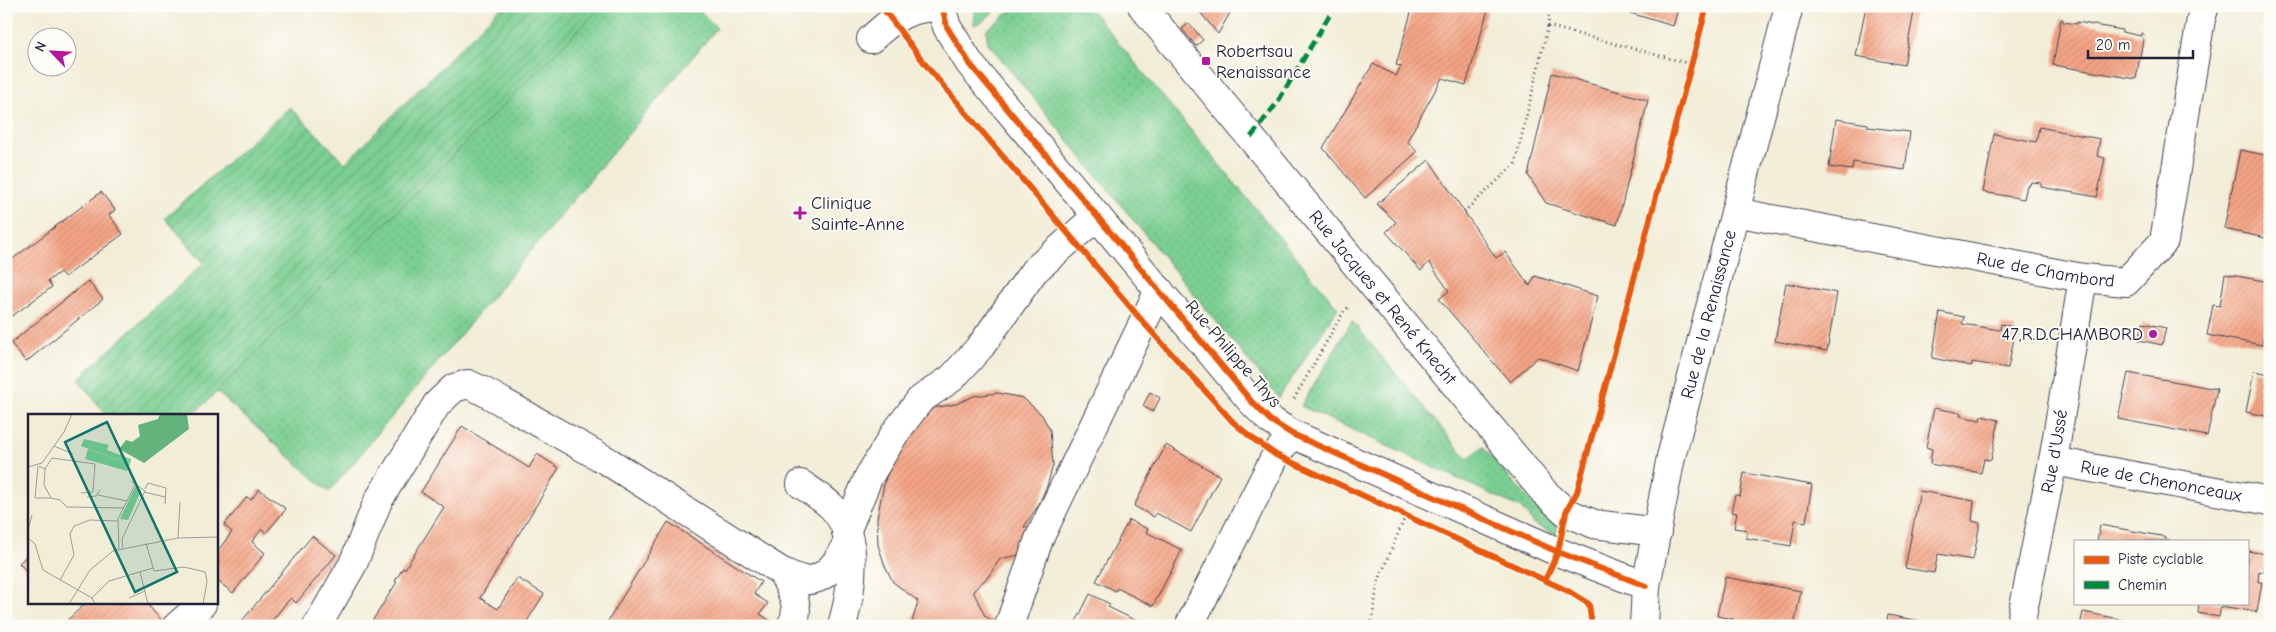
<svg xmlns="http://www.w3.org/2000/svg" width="2276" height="632" viewBox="0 0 2276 632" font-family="'Comic Neue',sans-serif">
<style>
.grass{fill:url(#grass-dots);stroke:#4e7866}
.garden{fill:url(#garden-furrows);stroke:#4e7866}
.building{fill:url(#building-hatch)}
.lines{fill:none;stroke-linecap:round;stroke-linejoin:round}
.minor-casing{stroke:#414052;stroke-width:30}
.path{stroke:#414052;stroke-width:3;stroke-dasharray:1 4;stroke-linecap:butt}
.minor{stroke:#fff;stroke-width:28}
.quiet{stroke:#00873e;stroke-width:5;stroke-dasharray:10 5;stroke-linecap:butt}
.cycleway-casing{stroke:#fdfcf7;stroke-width:9}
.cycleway{stroke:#e8590c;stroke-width:6}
.poi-dot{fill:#b5179e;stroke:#fdfcf7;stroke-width:2}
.labels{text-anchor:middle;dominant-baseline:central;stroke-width:4;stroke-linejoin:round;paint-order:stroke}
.poi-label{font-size:18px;fill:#22223b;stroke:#fdfcf7;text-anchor:start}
.street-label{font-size:18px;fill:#22223b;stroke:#fdfcf7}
.inset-road{fill:none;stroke:#9f9c99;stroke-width:1}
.view{fill:#0f766e;fill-opacity:0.15;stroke:#0f766e;stroke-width:2.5}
.inset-edge{fill:none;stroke:#22223b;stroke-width:2.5}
</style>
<defs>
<pattern id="grass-dots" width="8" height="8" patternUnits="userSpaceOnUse" patternTransform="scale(1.25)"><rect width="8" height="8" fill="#7bcf92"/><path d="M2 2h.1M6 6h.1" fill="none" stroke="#6ab17f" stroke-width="1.8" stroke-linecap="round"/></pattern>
<pattern id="garden-furrows" width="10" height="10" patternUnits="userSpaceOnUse" patternTransform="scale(1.25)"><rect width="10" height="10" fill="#7bcf92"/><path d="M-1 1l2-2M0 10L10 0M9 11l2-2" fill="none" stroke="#6ab17f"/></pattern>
<pattern id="building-hatch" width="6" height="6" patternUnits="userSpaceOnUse" patternTransform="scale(1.25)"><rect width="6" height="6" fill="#f4a484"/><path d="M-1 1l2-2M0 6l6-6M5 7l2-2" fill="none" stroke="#d18d73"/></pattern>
</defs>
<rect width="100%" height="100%" fill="#fdfcf7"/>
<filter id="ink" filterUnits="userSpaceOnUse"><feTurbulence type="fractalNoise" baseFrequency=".02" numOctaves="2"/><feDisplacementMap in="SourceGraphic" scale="10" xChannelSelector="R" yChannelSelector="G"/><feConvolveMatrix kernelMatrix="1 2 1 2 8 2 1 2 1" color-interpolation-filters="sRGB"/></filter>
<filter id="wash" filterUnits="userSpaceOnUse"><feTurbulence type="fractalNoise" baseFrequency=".0096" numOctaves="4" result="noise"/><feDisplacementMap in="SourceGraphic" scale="20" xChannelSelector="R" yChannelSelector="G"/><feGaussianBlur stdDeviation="1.12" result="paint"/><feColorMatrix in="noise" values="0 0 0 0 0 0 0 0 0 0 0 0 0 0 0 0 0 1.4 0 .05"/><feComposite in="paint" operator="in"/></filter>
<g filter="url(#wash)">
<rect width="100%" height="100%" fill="#f2edd7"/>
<g class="grass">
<path d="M602,6H695L717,28L329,492L217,392Z"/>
<path d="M975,6H1000L983,21L974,25Z"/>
<path d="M1017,6H1088L1338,308L1279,398L988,43L986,30Z"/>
<path d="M1352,321L1467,459L1483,447L1545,518L1558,526L1556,535L1534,524L1521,508L1301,406Z"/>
</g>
<path class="garden" d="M502,6H602L217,392L191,416H107L78,379L204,263L165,218L290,107L345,163Z"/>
<g id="blocks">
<g class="building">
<path d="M1195,6H1234L1218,34Z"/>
<path d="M1413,6H1489L1466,85L1442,78L1407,141L1417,152L1365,198L1323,148L1373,64L1396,76L1401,66L1396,65Z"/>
<path d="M1607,6H1679L1673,26Z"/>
<path d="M1866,6H1915L1904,65L1856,56Z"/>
<path d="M2061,19H2063V22L2077,24V22L2122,30V32L2141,36V33L2144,34L2136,79L2053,65Z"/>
<path d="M1189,23L1203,40L1196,46L1182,29Z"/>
<path d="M1552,73L1648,100L1617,225L1546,203L1528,175Z"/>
<path d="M1836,119L1868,124V127L1910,132L1905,170L1853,162L1852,170L1829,167Z"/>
<path d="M2039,127L2100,139L2097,156L2105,158L2097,197L2041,187V183L2031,182L2030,185H2027L2024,199L1983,192L1994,134L2036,142Z"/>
<path d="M2240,150L2270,156V239L2224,229Z"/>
<path d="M1429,160L1496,258L1505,252L1530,286L1535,276L1598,296L1578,371L1538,357L1510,382L1439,299L1449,291L1429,262L1421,271L1386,232L1396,222L1377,204Z"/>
<path d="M101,192L115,210L109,215L123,234L65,277L60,272L48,281L52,287L12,316L6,309V264Z"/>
<path d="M2225,274L2270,282V328H2265L2262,345L2207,335L2213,305L2220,306Z"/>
<path d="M88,281L103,299L26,362L11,343Z"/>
<path d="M1786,283L1837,293L1827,351L1775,341Z"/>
<path d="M1940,312L1964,317L1962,324L2000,330L2001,324L2016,328L2008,368L1972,362L1971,366L1932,358Z"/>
<path d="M2143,323L2166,328L2162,345L2139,340Z"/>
<path d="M2254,371L2270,374V417L2246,412Z"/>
<path d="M2128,373L2217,389L2207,436L2118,419Z"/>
<path d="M1150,392L1160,398L1153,412L1143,406Z"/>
<path d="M998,393L1023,398L1042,415L1050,430L1053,465L1047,486L1038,506L1024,527L1032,528L1023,554L1000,559L988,577L973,591L985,616L1001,626H911L918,601L893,582L885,566L878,545L877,518L885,480L897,452L912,428L933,408L956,404L974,396Z"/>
<path d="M1934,408L1961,413L1960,416L1980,420L1981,416L1999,420L1991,460L1984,459L1981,473L1930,464L1932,449L1926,447Z"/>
<path d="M462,426L529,468L537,454L559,468L480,598L498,609L517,578L544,594L524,626H369L397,582L395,581L403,568L405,569L444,507L421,492Z"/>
<path d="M1166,445L1220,476L1191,532L1156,513L1154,517L1134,506Z"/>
<path d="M1744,473L1812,485L1806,522L1795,520L1791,546L1746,538L1747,530L1734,528L1737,513L1731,512L1735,495L1740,496Z"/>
<path d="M259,489L286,509L266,533L262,529L252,542L265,553L233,593L216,580V547L219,549L232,532L224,525L247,497L251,500Z"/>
<path d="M1920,491L1974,501L1972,521L1980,523L1973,560L1938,554L1934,573L1905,568Z"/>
<path d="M1129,520L1148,529L1146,532L1182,550L1153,606L1117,588L1116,591L1096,581Z"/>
<path d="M668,522L761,582L754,594L768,603L760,614L774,623L772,626H605Z"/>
<path d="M2100,525L2161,536L2171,541H2097Z"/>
<path d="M312,536L336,555L296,603L291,598L287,602L271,622L275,626H246L241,622Z"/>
<path d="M2247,551L2267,554L2264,572L2259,571L2258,582H2262L2257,612L2221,606L2219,617L2198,613L2199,603H2247Z"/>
<path d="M29,554V574L19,563Z"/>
<path d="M1725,577L1801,591L1794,626H1732L1733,619L1717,616Z"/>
<path d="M1090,594L1110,604L1108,607L1147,626H1074Z"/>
<path d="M86,603H146L162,621L156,626H61Z"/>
<path d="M2083,612L2135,622L2134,626H2080Z"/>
<path d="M1888,615L1941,625V626H1886Z"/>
</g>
</g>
</g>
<g filter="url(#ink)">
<use href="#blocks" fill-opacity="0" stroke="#414052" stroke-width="1"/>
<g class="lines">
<defs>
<g id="minor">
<path id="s1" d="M1142,6L1544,492L1566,512L1594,524L1657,532"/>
<path d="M941,7L947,27L970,64L1251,401L1270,420L1292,434L1558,552L1646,586"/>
<path d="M871,39C895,17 908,7 941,7"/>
<path id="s2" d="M1735,212L2083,278L2126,282L2164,241L2201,19L2205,6"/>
<path id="s3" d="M2053,461L2270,501"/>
<path d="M801,484C811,491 823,498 832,507C861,537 852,590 842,626"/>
<path d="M846,532L868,478L895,433L920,400L952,378L981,346L1034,271L1097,216"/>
<path d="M782,572C788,574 797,579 804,580C827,582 840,558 848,541"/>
<path d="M177,626L202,604"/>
<path d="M317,626L353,564L378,501L437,404L454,388L468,384L483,391L609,462L782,572C790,589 803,608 791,626"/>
<path d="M1009,626L1039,539L1159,290"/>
<path d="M1189,626L1276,455L1292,434"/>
<path id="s4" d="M1644,626L1646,586L1671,457L1789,6"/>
<path id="s5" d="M2020,626L2053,461L2083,278"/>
</g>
</defs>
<use href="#minor" class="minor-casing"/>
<g class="path">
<path d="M1550,6L1548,26L1691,64"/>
<path d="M1464,212L1515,164L1548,26"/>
<path d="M1294,399L1344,311L1350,306"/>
<path d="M1371,626L1378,582L1405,517"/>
</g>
<use href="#minor" class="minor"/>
<path class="quiet" d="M1251,137L1277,103L1335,6"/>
<defs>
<g id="cycleway">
<path d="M881,6L929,69L1143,322L1233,422L1252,438L1276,455L1568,591L1589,604L1592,626"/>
<path d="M942,6L947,27L970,64L1251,401L1270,420L1292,434L1558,552L1646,586"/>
<path d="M1545,580L1558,552L1566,512L1577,492L1707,6"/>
</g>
</defs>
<use href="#cycleway" class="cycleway-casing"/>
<use href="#cycleway" class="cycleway"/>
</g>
</g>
<g class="poi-dot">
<rect x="1201" y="56" width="10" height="10" rx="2.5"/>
<path d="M797.5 205.5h5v5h5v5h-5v5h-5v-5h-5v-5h5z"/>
<circle cx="2153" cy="334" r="5"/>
</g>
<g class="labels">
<g class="poi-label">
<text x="1216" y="51">Robertsau<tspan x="1216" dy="21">Renaissance</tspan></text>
<text x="811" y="203">Clinique<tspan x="811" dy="21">Sainte-Anne</tspan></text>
<text x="2143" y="334" text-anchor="end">47,R.D.CHAMBORD</text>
</g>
<g class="street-label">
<text stroke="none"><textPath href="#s2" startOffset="316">Rue de Chambord</textPath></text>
<text stroke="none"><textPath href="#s1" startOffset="378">Rue Jacques et René Knecht</textPath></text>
<text stroke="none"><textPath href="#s4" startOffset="319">Rue de la Renaissance</textPath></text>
<text transform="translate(1233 354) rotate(49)">Rue Philippe Thys</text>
<text stroke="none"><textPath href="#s5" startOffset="178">Rue d'Ussé</textPath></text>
<text stroke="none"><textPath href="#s3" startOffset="110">Rue de Chenonceaux</textPath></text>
</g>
</g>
<g transform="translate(28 414)">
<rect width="190" height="190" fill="#f2edd7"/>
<path d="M60,35L102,50L99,57L57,45ZM107,73L115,77L109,75L113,77L100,106L92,105Z" fill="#7bcf92"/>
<path d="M132,0H159L161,15L116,49L91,35L98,26L104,28L112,22L110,11L130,5Z" fill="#64b27c"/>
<path d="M56,25L81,31L79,36L103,45L102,50L53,32Z" fill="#7bcf92"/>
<path class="inset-road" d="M26,32L45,40M11,52L17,55L24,44L67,50L65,78L53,79M0,53L14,49L36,18L44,0M17,55L16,71L23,84L32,86L39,93L96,94M117,75L120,69L138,74L137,90M116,78L137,83M70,81L99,87M59,83L68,82L72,76M7,84L10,52M7,84H23M0,116L4,101M0,124L7,130L15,156L64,184L67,190M150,124L152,88M118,129L126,157L156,153L177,158L179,167L175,190M95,134L94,125L117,77L103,67M91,135L90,105L107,71M112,158L120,190M32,166L46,141L42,120L46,112L62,106L90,107M64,184L81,167L125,154M101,184L117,177M41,190L62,156L85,137L150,124L190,123"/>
<path class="view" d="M79,8L149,158L107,178L37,28Z"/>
<rect width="190" height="190" class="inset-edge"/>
</g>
<rect width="2276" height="632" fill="none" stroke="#fdfcf7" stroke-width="25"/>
<rect x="2074" y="540" width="175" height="65" fill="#fdfcf7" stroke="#a5a5ac"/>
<rect x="2084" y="556" width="25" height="8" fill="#e8590c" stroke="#a5a5ac"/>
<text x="2118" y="564" font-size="15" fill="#22223b">Piste cyclable</text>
<rect x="2084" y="581" width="25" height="8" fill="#00873e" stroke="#a5a5ac"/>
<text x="2118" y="590" font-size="15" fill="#22223b">Chemin</text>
<g transform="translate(52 52) rotate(295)"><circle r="24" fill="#fdfcf7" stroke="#a5a5ac"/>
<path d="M0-4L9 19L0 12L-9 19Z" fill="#b5179e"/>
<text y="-8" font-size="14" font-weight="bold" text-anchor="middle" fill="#22223b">N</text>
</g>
<path d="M2088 50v8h105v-8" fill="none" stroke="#22223b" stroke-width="2.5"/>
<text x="2096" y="50" font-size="15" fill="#22223b" stroke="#fdfcf7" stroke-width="4" paint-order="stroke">20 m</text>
</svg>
